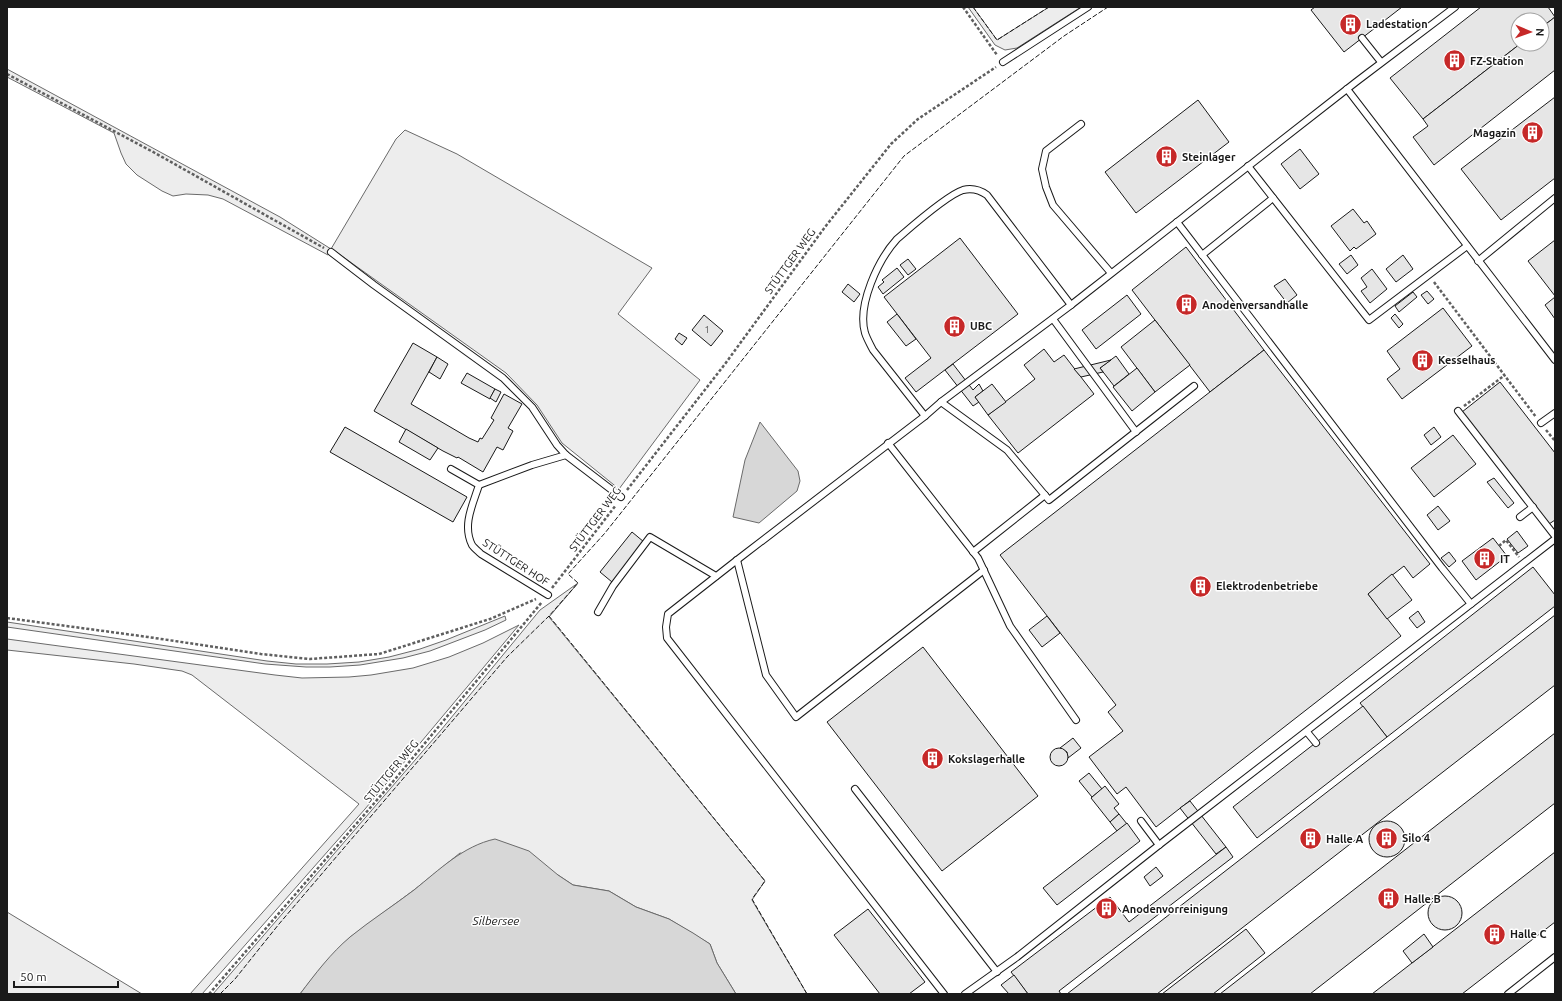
<svg xmlns="http://www.w3.org/2000/svg" width="1562" height="1001" viewBox="0 0 1562 1001" font-family="Ubuntu,sans-serif">
<style>
.built{fill:#ededed;stroke:#6a6a6a}
.water{fill:#d7d7d7;stroke:#6a6a6a}
.building{fill:#e6e6e6;stroke:#1a1a1a}
.lines{fill:none;stroke-linecap:round;stroke-linejoin:round}
.service-casing{stroke:#1a1a1a;stroke-width:8}
.path{stroke:#5f5f5f;stroke-width:2.5;stroke-dasharray:3 2;stroke-linecap:butt}
.service{stroke:#fff;stroke-width:6}
.fence{stroke:#1a1a1a;stroke-width:1;stroke-dasharray:5 2;stroke-linecap:butt}
.labels{text-anchor:middle;dominant-baseline:central;stroke-width:3;stroke-linejoin:round;paint-order:stroke}
.number-label{font-size:9px;fill:#4d4d4d}
.poi-label{font-size:11px;font-weight:bold;fill:#1a1a1a;stroke:#fff;text-anchor:start}
.street-label{font-size:11px;fill:#1a1a1a;stroke:#fff}
.water-label{font-size:12px;font-style:italic;fill:#1a1a1a;stroke:#fff}
</style>
<rect width="100%" height="100%" fill="#fff"/>
<g class="built">
<path d="M968,7H973L997,40L1049,7H1081L1017,48L1005,50L995,45Z"/>
<path d="M7,69L280,217L331,249L396,139L405,130L457,154L652,268L618,314L700,380L619,489L562,443L537,405L506,373L332,249L328,255L223,199L208,195L186,194L173,196L162,191L137,175L126,164L121,153L114,133L7,77Z"/>
<path d="M578,583L549,617L765,881L752,900L807,994H736L717,963L710,944L669,919L636,907L609,891L573,885L558,875L460,853L414,890L349,938L319,970L300,994H213L441,730L540,610Z"/>
<path d="M505,616L506,620L485,630L430,651L403,658L360,665L330,667H306L265,664L7,627V622L267,661L296,664H327L359,662L389,657L420,649L446,640Z"/>
<path d="M519,625L365,809L202,994H190L359,804L192,675L182,671L134,664L7,650V639L275,675L302,678L349,677L371,675L413,668L449,657L483,643Z"/>
<path d="M7,912L142,994H7Z"/>
</g>
<g class="water">
<path d="M760,422L798,471L800,481L797,491L759,523L733,517L745,460Z"/>
<path d="M495,839L529,851L558,875L573,885L609,891L636,907L669,919L693,933L710,944L717,963L736,994H300C315,974 331,953 350,937C371,920 393,906 414,890C439,870 463,846 495,839Z"/>
</g>
<g class="building">
<path d="M1315,7H1402L1344,52L1311,10Z"/>
<path d="M1481,7H1548L1555,17L1542,27V20H1518V44H1520L1423,119L1390,78Z"/>
<path d="M1555,17V70L1434,165L1413,137L1428,126L1423,119L1520,44H1542V27Z"/>
<path d="M1555,97V178L1501,220L1461,169Z"/>
<path d="M1198,100L1229,142L1136,213L1105,172Z"/>
<path d="M1300,149L1319,174L1300,189L1281,164Z"/>
<path d="M1353,209L1364,223L1367,221L1376,234L1356,249L1354,247L1350,251L1331,226Z"/>
<path d="M960,238L1018,314L916,392L905,378L931,358L884,297Z"/>
<path d="M1555,240V296L1528,261Z"/>
<path d="M1186,247L1264,350L1210,392L1132,290Z"/>
<path d="M1351,255L1358,265L1347,274L1339,264Z"/>
<path d="M1403,255L1413,269L1396,282L1386,269Z"/>
<path d="M908,259L916,269L908,275L900,265Z"/>
<path d="M897,268L904,277L883,294L878,287L884,282L882,280Z"/>
<path d="M1372,269L1387,289L1370,303L1361,291L1367,287L1361,278Z"/>
<path d="M1285,279L1297,295L1287,303L1274,286Z"/>
<path d="M848,284L860,294L854,302L842,292Z"/>
<path d="M1427,291L1434,299L1428,304L1421,295Z"/>
<path d="M1413,292L1417,297L1399,312L1395,306Z"/>
<path d="M1127,295L1141,314L1096,349L1082,330Z"/>
<path d="M1555,297V319L1545,305Z"/>
<path d="M1443,308L1472,346L1402,399L1387,379L1400,369L1387,351Z"/>
<path d="M897,314L916,339L906,346L887,322Z"/>
<path d="M1395,314L1403,324L1399,328L1391,318Z"/>
<path d="M704,315L723,331L711,346L692,330Z"/>
<path d="M1155,320L1190,365L1155,392L1121,347Z"/>
<path d="M679,333L687,338L682,345L675,339Z"/>
<path d="M413,343L437,357L411,404L469,438L478,442L480,438L482,439L494,420L491,418L504,394L522,404L508,428L513,431L503,450L497,447L483,472L458,457L457,458L443,451L374,411Z"/>
<path d="M1044,349L1054,362L1064,355L1094,394L1018,453L988,415L1035,379L1024,365Z"/>
<path d="M1264,350L1430,564L1413,578L1404,566L1368,594L1401,636L1156,827L1126,787L1117,794L1089,757L1123,731L1108,712L1116,705L1000,555Z"/>
<path d="M1116,356L1129,374L1114,386L1100,368Z"/>
<path d="M437,357L448,364L440,379L429,372Z"/>
<path d="M1111,360L1100,368L1103,372L1081,377L1074,369Z"/>
<path d="M953,364L973,390L979,384L983,391L975,397L979,402L973,406L945,370Z"/>
<path d="M1137,368L1155,392L1132,411L1113,387Z"/>
<path d="M467,373L495,389L490,399L461,383Z"/>
<path d="M1500,382L1555,453V520L1549,524L1462,412Z"/>
<path d="M992,384L1006,402L988,415L975,397Z"/>
<path d="M495,389L501,392L496,402L490,398Z"/>
<path d="M345,427L467,497L453,522L330,452Z"/>
<path d="M1434,427L1441,437L1431,445L1424,435Z"/>
<path d="M406,429L438,448L430,460L399,442Z"/>
<path d="M1453,435L1476,464L1434,497L1411,468Z"/>
<path d="M1494,478L1514,503L1508,508L1487,482Z"/>
<path d="M1438,506L1450,521L1438,530L1427,515Z"/>
<path d="M1517,531L1528,546L1518,553L1507,539Z"/>
<path d="M632,532L644,542L612,582L600,572Z"/>
<path d="M1493,538L1507,556L1476,580L1462,561Z"/>
<path d="M1449,552L1456,561L1449,567L1441,558Z"/>
<path d="M1533,567L1555,595V606L1387,737L1360,703Z"/>
<path d="M1392,574L1412,600L1387,619L1368,594Z"/>
<path d="M1418,611L1425,622L1417,628L1409,618Z"/>
<path d="M1555,615V685L1157,994H1067Z"/>
<path d="M1047,616L1060,633L1042,647L1029,630Z"/>
<path d="M923,647L1038,796L942,871L827,722Z"/>
<path d="M1363,706L1387,737L1257,838L1233,807Z"/>
<path d="M1555,733V803L1310,994H1220Z"/>
<path d="M1073,738L1081,748L1068,758L1067,752L1060,748Z"/>
<circle cx="1059" cy="757" r="9"/>
<path d="M1089,773L1102,789L1092,797L1079,781Z"/>
<path d="M1105,786L1119,804L1114,808L1119,814L1110,822L1091,798Z"/>
<path d="M1190,801L1226,847L1216,854L1180,808Z"/>
<path d="M1119,814L1127,824L1117,831L1110,822Z"/>
<circle cx="1387" cy="839" r="18"/>
<path d="M1127,823L1140,841L1057,905L1043,888Z"/>
<path d="M1226,847L1233,857L1059,991L1061,994H1028L1011,972L1110,897L1129,922Z"/>
<path d="M1555,852V922L1462,994H1372Z"/>
<path d="M1156,867L1163,876L1150,886L1144,877Z"/>
<circle cx="1445" cy="913" r="17"/>
<path d="M868,909L925,982L909,994H880L834,935Z"/>
<path d="M1246,929L1265,953L1213,994H1162Z"/>
<path d="M1424,934L1433,947L1412,963L1403,951Z"/>
<path d="M1014,975L1028,994H1009L1001,985Z"/>
</g>
<g class="lines">
<defs>
<g id="service">
<path d="M1362,38L1381,62"/>
<path d="M1003,62L1088,7"/>
<path d="M1347,89L1555,360"/>
<path d="M1081,124L1046,151L1042,169L1046,187L1053,205L1111,273"/>
<path d="M1248,166L1369,320L1467,246"/>
<path d="M1177,222L1442,568L1471,604"/>
<path d="M331,252L374,285L503,378L532,407L557,445L566,455L621,497"/>
<path d="M1202,255L1273,198"/>
<path d="M1478,261L1555,198"/>
<path d="M1053,319L1136,432"/>
<path d="M941,402L1007,450L1049,500L1194,386"/>
<path d="M1458,411L1555,536"/>
<path d="M925,416L873,350C870,344 867,339 865,333C857,305 878,260 897,239C911,227 947,195 963,190C971,188 980,190 987,195L1071,305"/>
<path d="M1541,423L1555,413"/>
<path d="M888,443L978,558L1010,626L1076,720"/>
<path d="M451,469L479,485C473,504 462,525 472,545C474,548 478,551 481,554L548,595"/>
<path d="M479,485L532,465L566,455"/>
<path d="M1520,517L1533,507"/>
<path d="M973,552L1045,495"/>
<path d="M737,560L766,675L796,717L984,570"/>
<path d="M598,612L613,586L650,537L716,576"/>
<path d="M1307,732L1316,743"/>
<path d="M855,789L997,972"/>
<path d="M1141,821L1159,845"/>
<path d="M944,994L667,638L666,627L668,614L737,560L925,416L941,402L1071,305L1356,82L1455,7"/>
<path d="M965,994L1017,957L1159,845L1555,539"/>
<path d="M1508,994L1555,957"/>
</g>
</defs>
<use href="#service" class="service-casing"/>
<g class="path">
<path d="M963,7L997,55"/>
<path d="M7,74L155,153L324,248"/>
<path d="M1434,282L1536,417"/>
<path d="M1464,406L1505,375"/>
<path d="M1546,430L1555,441"/>
<path d="M627,490L725,364L825,227L891,144L918,119L996,67"/>
<path d="M1499,546L1506,540L1519,557"/>
<path d="M552,588L616,505"/>
<path d="M7,618L148,637L261,654L310,659L379,654L490,619L536,599"/>
<path d="M209,994L396,778L542,602"/>
</g>
<use href="#service" class="service"/>
<g class="fence">
<path d="M973,7L997,40L1049,7"/>
<path d="M220,994L235,979L279,924L507,657L549,616"/>
<path d="M807,994L752,899L765,881L549,616L578,583L568,574L605,533L904,156L1064,36L1108,7"/>
</g>
</g>
<defs>
<symbol id="building-disc" viewBox="-11 -11 22 22"><circle r="9.5" fill="#c62828" stroke="#fff"/><path d="M-4-6H4V6H1V3H-1V6H-4ZM-2.5-4.3h1.7v1.8h-1.7ZM.8-4.3h1.7v1.8H.8ZM-2.5-1h1.7V.8h-1.7ZM.8-1h1.7V.8H.8Z" fill="#fff"/></symbol>
</defs>
<g fill-rule="evenodd">
<use href="#building-disc" x="1338" y="12" width="25" height="25"/>
<use href="#building-disc" x="1442" y="48" width="25" height="25"/>
<use href="#building-disc" x="1520" y="120" width="25" height="25"/>
<use href="#building-disc" x="1154" y="144" width="25" height="25"/>
<use href="#building-disc" x="1174" y="292" width="25" height="25"/>
<use href="#building-disc" x="942" y="314" width="25" height="25"/>
<use href="#building-disc" x="1410" y="348" width="25" height="25"/>
<use href="#building-disc" x="1472" y="546" width="25" height="25"/>
<use href="#building-disc" x="1188" y="574" width="25" height="25"/>
<use href="#building-disc" x="920" y="746" width="25" height="25"/>
<use href="#building-disc" x="1374" y="826" width="25" height="25"/>
<use href="#building-disc" x="1298" y="826" width="25" height="25"/>
<use href="#building-disc" x="1376" y="886" width="25" height="25"/>
<use href="#building-disc" x="1094" y="896" width="25" height="25"/>
<use href="#building-disc" x="1482" y="922" width="25" height="25"/>
</g>
<g class="labels">
<g class="number-label">
<text x="707" y="330">1</text>
</g>
<g class="poi-label">
<text x="1366" y="24">Ladestation</text>
<text x="1470" y="61">FZ-Station</text>
<text x="1516" y="133" text-anchor="end">Magazin</text>
<text x="1182" y="157">Steinlager</text>
<text x="1202" y="305">Anodenversandhalle</text>
<text x="970" y="326">UBC</text>
<text x="1438" y="360">Kesselhaus</text>
<text x="1500" y="559">IT</text>
<text x="1216" y="586">Elektrodenbetriebe</text>
<text x="948" y="759">Kokslagerhalle</text>
<text x="1402" y="838">Silo 4</text>
<text x="1326" y="839">Halle A</text>
<text x="1404" y="899">Halle B</text>
<text x="1122" y="909">Anodenvorreinigung</text>
<text x="1510" y="934">Halle C</text>
</g>
<g class="street-label">
<text transform="translate(790 261) rotate(-54)">STÜTTGER WEG</text>
<text transform="translate(595 519) rotate(-53)">STÜTTGER WEG</text>
<text transform="translate(516 562) rotate(33)">STÜTTGER HOF</text>
<text transform="translate(391 771) rotate(-50)">STÜTTGER WEG</text>
</g>
<g class="water-label">
<text x="496" y="920">Silbersee</text>
</g>
</g>
<rect width="1562" height="1001" fill="none" stroke="#1a1a1a" stroke-width="16"/>
<g transform="translate(1530 32) rotate(92)"><circle r="19" fill="#ffffff" stroke="#a3a3a3"/>
<path d="M0-3L7 15L0 10L-7 15Z" fill="#c62828"/>
<text y="-6" font-size="11" font-weight="bold" text-anchor="middle" fill="#1a1a1a">N</text>
</g>
<path d="M14 981v6h104v-6" fill="none" stroke="#1a1a1a" stroke-width="2"/>
<text x="20" y="981" font-size="12" fill="#1a1a1a" stroke="#ffffff" stroke-width="3" paint-order="stroke">50 m</text>
</svg>
